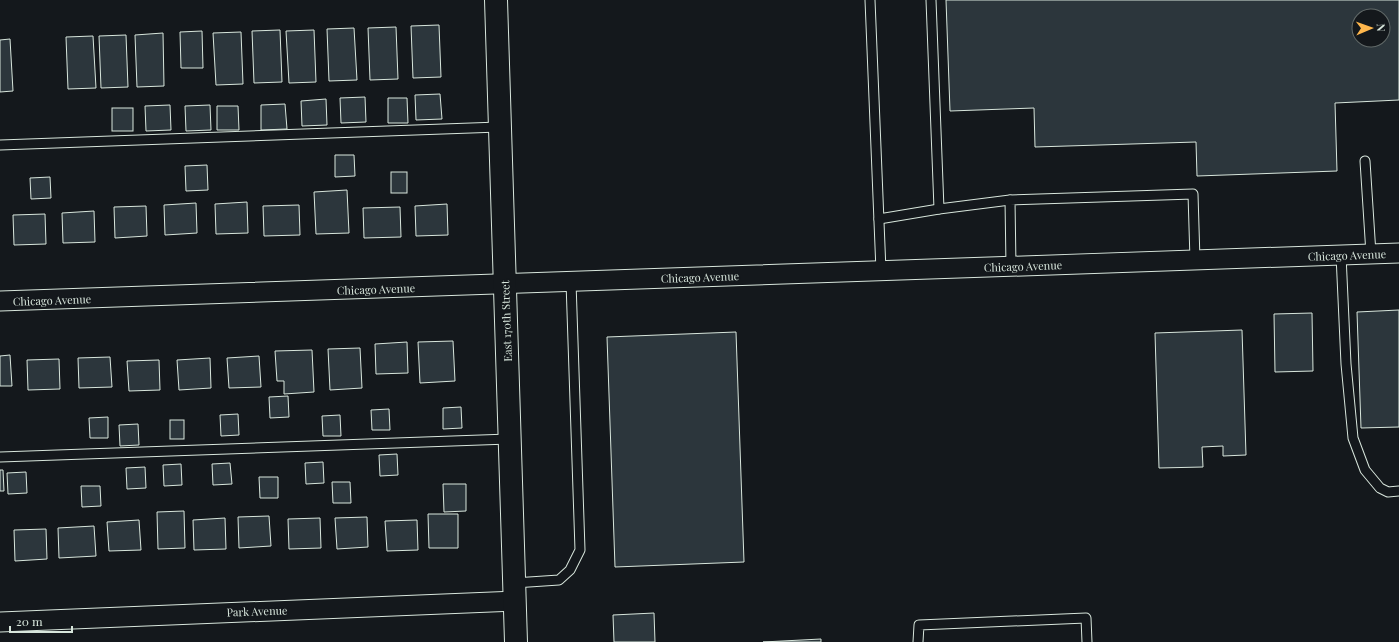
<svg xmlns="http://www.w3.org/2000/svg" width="1399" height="642" viewBox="0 0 1399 642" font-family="'Playfair Display',serif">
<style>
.building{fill:#2c363c;stroke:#d8e6dc;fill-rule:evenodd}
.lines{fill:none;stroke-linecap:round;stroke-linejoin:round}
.service-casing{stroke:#d8e6dc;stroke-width:11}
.minor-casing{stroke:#d8e6dc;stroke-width:21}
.tertiary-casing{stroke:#d8e6dc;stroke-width:24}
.service{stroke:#14181c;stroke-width:9}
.minor{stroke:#14181c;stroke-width:19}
.tertiary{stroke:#14181c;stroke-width:22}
.labels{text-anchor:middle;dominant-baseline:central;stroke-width:3;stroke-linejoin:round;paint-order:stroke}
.street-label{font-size:11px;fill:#d8e6dc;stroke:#14181c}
</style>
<rect width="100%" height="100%" fill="#14181c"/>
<g class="building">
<path d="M946,0H1399V100L1335,103L1337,171L1197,176L1196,142L1035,147L1034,108L950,111ZM1359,16H1383V40H1359Z"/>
<path d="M439,25L441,77L413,78L411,26Z"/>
<path d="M396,27L398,79L370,80L368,28Z"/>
<path d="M354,28L357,80L329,81L327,29Z"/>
<path d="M280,30L282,82L254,83L252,31Z"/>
<path d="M314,30L316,82L289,83L286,31Z"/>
<path d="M202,31L203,68H181L180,32Z"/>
<path d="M241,32L243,84L216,85L213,33Z"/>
<path d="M163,33L164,86L137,87L135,35Z"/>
<path d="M126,35L128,87L101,88L99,36Z"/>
<path d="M93,36L96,88L68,89L66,37Z"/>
<path d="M10,39L13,91L0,92V40Z"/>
<path d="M440,94L442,119L416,120L415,95Z"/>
<path d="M365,97L366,122L341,123L340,98Z"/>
<path d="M388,98H407L408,123H388Z"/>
<path d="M326,99L327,125L302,126L301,101Z"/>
<path d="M285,104L287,129L261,130V105Z"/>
<path d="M170,105L171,130L146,131L145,106Z"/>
<path d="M210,105L211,130L186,131L185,106Z"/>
<path d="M217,106H238L239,130H217Z"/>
<rect x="112" y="108" width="21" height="23"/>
<path d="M335,155H354L355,176L335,177Z"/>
<path d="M207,165L208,190L186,191L185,166Z"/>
<rect x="391" y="172" width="16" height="21"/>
<path d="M50,177L51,198L31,199L30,178Z"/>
<path d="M347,190L349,233L316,234L314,192Z"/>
<path d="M247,202L248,233L216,234L215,204Z"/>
<path d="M196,203L197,233L165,235L164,205Z"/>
<path d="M447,204L448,235L416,236L415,206Z"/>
<path d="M299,205L300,235L264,236L263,206Z"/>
<path d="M146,206L147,236L115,238L114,207Z"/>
<path d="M400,207L401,237L364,238L363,208Z"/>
<path d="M94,211L95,242L63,243L62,213Z"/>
<path d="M45,214L46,244L14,245L13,215Z"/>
<path d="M1399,310V427L1361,428L1357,312Z"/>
<path d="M1312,313L1313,371L1275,372L1274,314Z"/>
<path d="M1242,330L1246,455L1223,456V446L1202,447L1203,467L1159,468L1155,333Z"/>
<path d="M736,332L744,562L615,567L607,337Z"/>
<path d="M453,341L455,381L420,383L418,342Z"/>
<path d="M407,342L408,373L376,374L375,344Z"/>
<path d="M360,348L362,388L330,390L328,349Z"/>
<path d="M312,350L314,392L284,394V381H277L275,351Z"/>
<path d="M10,355L12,386H0V356Z"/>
<path d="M259,356L261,387L229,388L227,358Z"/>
<path d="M110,357L112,387L79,388L78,358Z"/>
<path d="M210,358L211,388L179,390L177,360Z"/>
<path d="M59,359L60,389L28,390L27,360Z"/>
<path d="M159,360L160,390L129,391L127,361Z"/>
<path d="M288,396L289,417L270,418L269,397Z"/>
<path d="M461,407L462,428L443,429V408Z"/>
<path d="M389,409L390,430H372L371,410Z"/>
<path d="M238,414L239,435L221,436L220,415Z"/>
<path d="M340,415L341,436H323L322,416Z"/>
<path d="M108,417V438H90L89,418Z"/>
<rect x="170" y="420" width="14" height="19"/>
<path d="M138,424L139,445L120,446L119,425Z"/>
<path d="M397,454L398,475L380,476L379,455Z"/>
<path d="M323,462L324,483L306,484L305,463Z"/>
<path d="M230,463L232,484L213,485L212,464Z"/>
<path d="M181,464L182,485L164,486L163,465Z"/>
<path d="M145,467L146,488L127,489L126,468Z"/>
<path d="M0,470H3L4,491H0Z"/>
<path d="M26,472L27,493L8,494L7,473Z"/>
<path d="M259,477H278V498H260Z"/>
<path d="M332,482H350L351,503H333Z"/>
<path d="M443,484H466V511L444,512Z"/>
<path d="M81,486H100L101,506L82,507Z"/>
<path d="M184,511L185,548L158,549L157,512Z"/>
<path d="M428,514H458V548H429Z"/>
<path d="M269,516L271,546L239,548L238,517Z"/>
<path d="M367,517L368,547L337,549L335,518Z"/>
<path d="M225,518L226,549L194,550L193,520Z"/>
<path d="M320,518L321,548L289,549L288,519Z"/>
<path d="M139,520L141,550L109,551L107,522Z"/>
<path d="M417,520L418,550L387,551L385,521Z"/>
<path d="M94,526L96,556L59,558L58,528Z"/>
<path d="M46,529L47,559L15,561L14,530Z"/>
<path d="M654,613L655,642H614L613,615Z"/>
<path d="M821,639V642H763Z"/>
</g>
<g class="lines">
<defs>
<g id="service">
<path d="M870,0L881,271"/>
<path d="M931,0L939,209"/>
<path d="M0,145L499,127"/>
<path d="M1365,161L1371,254"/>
<path d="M879,219L939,209L1010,200"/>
<path d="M1341,255L1346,364L1353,438L1365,470L1380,488L1388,492L1399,491"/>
<path d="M1011,266L1010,200L1193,194L1195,260"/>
<path d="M0,457L509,439"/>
<path d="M514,583L559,580L570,570L580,550L571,282"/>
<path d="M918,642L919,625L1086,618L1087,642"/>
</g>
<g id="minor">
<path d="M0,301L1399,253"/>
<path d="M0,622L515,601"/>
</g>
<path id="tertiary" d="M496,0L516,642"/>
</defs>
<use href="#service" class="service-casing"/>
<use href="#minor" class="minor-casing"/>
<use href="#tertiary" class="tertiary-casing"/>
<use href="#service" class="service"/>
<use href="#minor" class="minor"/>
<use href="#tertiary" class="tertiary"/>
</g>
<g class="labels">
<g class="street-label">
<text transform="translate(1347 255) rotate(-2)">Chicago Avenue</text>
<text transform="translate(1023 266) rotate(-2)">Chicago Avenue</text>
<text transform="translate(700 277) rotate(-2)">Chicago Avenue</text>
<text transform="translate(376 289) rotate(-2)">Chicago Avenue</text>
<text transform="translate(52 300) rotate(-2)">Chicago Avenue</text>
<text transform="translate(506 321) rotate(-92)">East 170th Street</text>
<text transform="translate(257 611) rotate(-2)">Park Avenue</text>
</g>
</g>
<g transform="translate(1371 28) rotate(88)"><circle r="19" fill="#14181c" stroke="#626a69"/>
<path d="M0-3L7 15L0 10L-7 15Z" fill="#ffb74d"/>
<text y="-6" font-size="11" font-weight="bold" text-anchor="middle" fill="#d8e6dc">N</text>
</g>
<path d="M10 626v6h62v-6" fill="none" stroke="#d8e6dc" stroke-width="2"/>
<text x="16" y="626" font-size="12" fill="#d8e6dc" stroke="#14181c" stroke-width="3" paint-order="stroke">20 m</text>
</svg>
